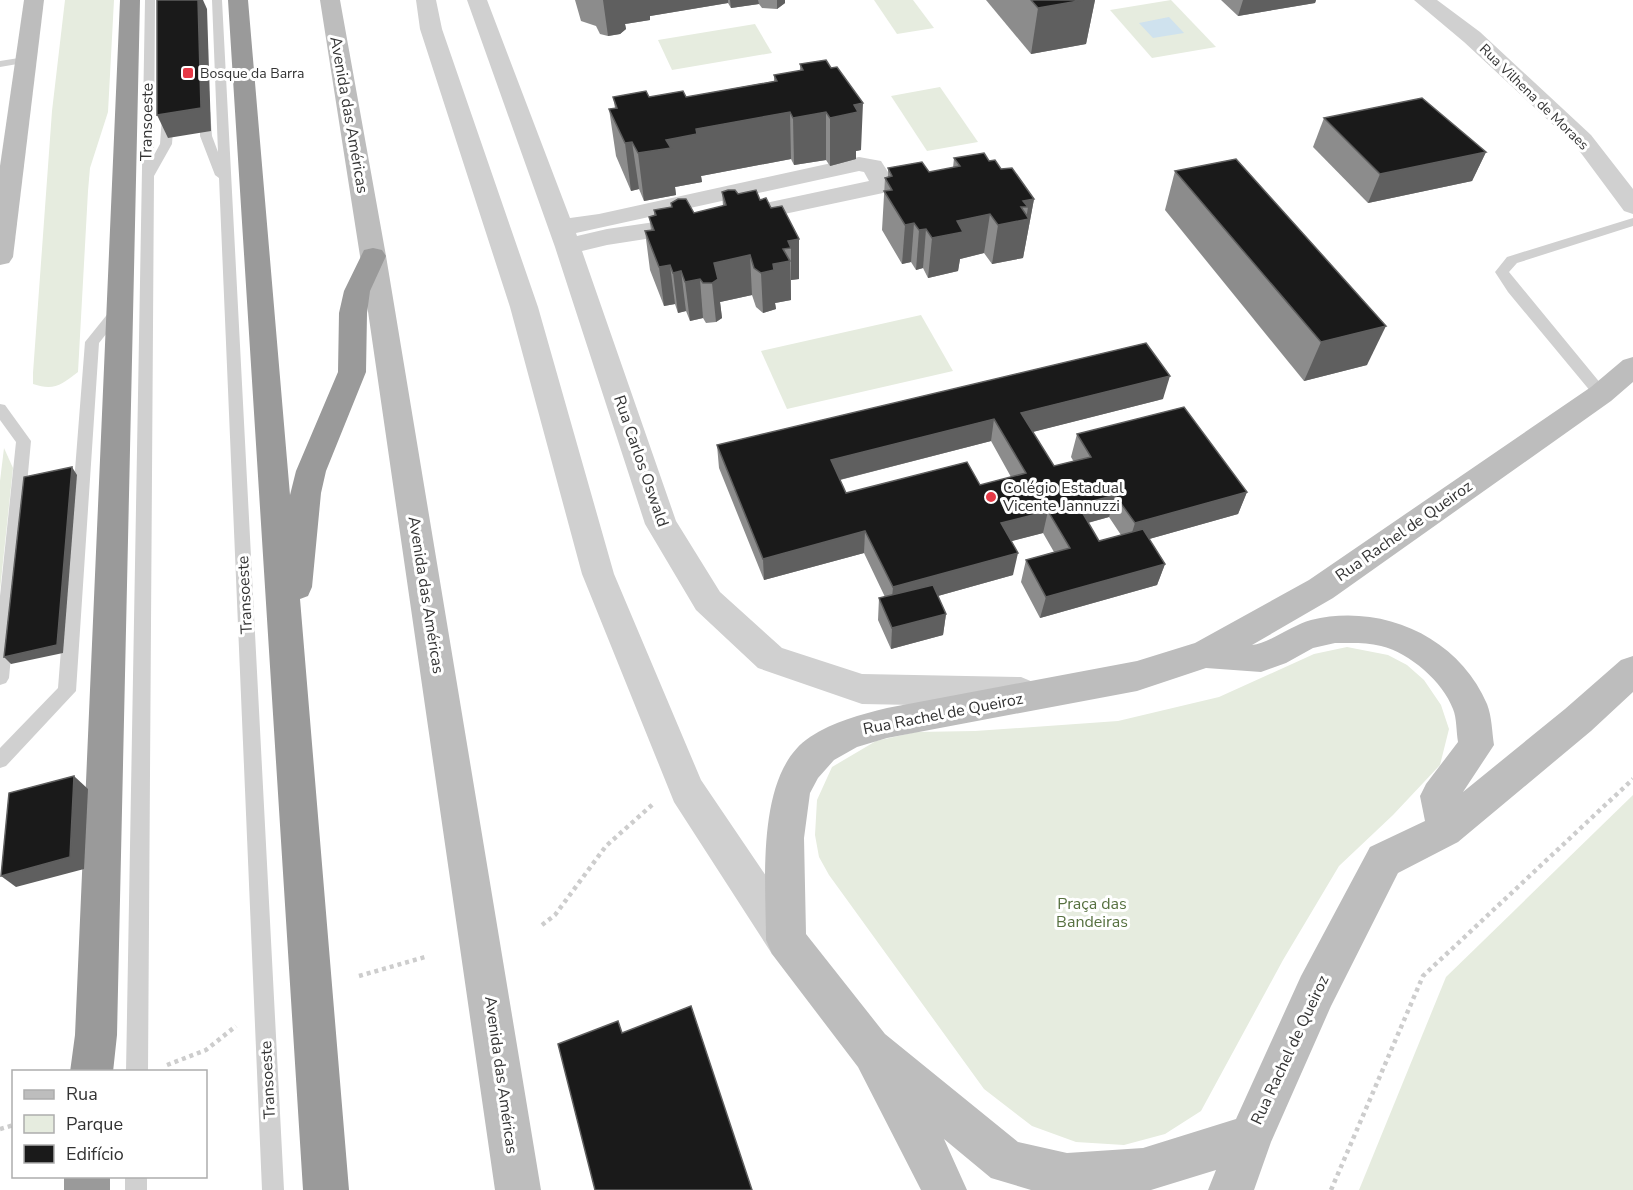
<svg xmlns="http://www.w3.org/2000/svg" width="1633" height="1190" viewBox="0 0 1633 1190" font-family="'Nunito Sans',sans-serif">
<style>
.green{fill:#e6ecdf}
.water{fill:#cfe2ee}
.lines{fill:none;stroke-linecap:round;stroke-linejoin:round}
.path{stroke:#cdcdcd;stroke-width:4.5;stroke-dasharray:4 4;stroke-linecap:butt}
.lane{fill:#d0d0d0;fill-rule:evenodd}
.street{fill:#d0d0d0;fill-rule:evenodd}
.secondary{fill:#bdbdbd;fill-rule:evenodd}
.highway{fill:#9a9a9a;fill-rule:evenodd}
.wall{fill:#8c8c8c;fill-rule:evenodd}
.shaded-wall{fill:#5f5f5f}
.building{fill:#1a1a1a;stroke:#5f5f5f;stroke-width:1.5;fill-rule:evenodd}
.poi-dot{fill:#e63946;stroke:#fff;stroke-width:2}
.labels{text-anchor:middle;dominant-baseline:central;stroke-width:6;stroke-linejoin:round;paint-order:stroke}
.far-poi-label{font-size:14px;fill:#333;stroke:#fff;text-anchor:start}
.far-street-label{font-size:14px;fill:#333;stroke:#fff}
.street-label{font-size:16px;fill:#333;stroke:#fff}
.poi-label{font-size:16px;fill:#333;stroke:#fff;text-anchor:start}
.park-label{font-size:16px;fill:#56703f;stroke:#fff}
</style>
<rect width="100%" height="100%" fill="#fff"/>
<g class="green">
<path d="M65,0H114L108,112L90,168L88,191L78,372C61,385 54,391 33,384V373L52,111Z"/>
<path d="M874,0H913L934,28L897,34Z"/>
<path d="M1171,0L1216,47L1152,58L1110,10Z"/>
<path d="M755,24L772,53L672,70L658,40Z"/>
<path d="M940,87L978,142L927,151L891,96Z"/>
<path d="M921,315L953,371L787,409L761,351Z"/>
<path d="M4,448L13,468L0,590V481Z"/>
<path d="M1347,647L1388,655L1407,665L1424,680L1441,705L1449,729L1440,765L1393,815L1339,866L1283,960L1201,1111L1165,1134L1124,1145L1076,1142L1032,1126L984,1089L829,875L819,857L815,835L817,800L832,767L876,741L916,732L975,731L1118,721L1219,697L1314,654Z"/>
<path d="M1633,795V1190H1359L1446,977Z"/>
</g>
<path class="water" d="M1169,17L1184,33L1153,38L1139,23Z"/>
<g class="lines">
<g class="path">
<path d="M542,925L555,915L606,846L653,804"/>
<path d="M359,976L425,957"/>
<path d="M167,1065L206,1050L236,1026"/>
<path d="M0,1129L14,1125"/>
<path d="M1331,1190L1423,976L1633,779"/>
</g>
<g class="lane">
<path d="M145,0H155L154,155L160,144L162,116L168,113L174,116L172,144L154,176L148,1072H126Z"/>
<path d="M212,0H222L284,1190H262L219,178L215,175L200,136V111L206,108L210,109L212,136L218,152Z"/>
<path d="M25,57L29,58V62L0,67V61Z"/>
<path d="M1633,218V226L1517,263L1509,272L1606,390L1608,394L1606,398H1596L1508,292L1495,272L1507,257Z"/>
<path d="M119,305L126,309L99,343L76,691L6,766L0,768V748L58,688L85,342L114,306Z"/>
<path d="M0,404L5,405L31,441L9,678L6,683L0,685V596L16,442L0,420Z"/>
<rect x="125" y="1176" width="22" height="14"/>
</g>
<g class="street">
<path d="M416,0H436L442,29L538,307L614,574L701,780L800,926L806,940L800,954L786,960L772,954L674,802L582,574L510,307L420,29Z"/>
<path d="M467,0H487L570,218L599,214L859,157L881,161L895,183L883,193L723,227L607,245L582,251L676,521L720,592L782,648L862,674L1021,677L1033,682L1039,692L1033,702L1021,707L862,704L758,668L696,610L645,524L555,247ZM859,171L864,172L869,181L723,212L607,229L577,236L576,233Z"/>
<path d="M1414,0H1437L1480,32L1591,135L1633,189V214L1624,211L1575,145L1464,42Z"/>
</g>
<g class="secondary">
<path d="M24,0H44L13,257L9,263L0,265V166Z"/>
<path d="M320,0H340L386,256L541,1190H495L360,256Z"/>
<path d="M1633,357V382L1611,401L1333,598L1252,645C1268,644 1292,625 1311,620C1381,603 1458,636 1487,704C1492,717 1492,732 1494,745L1463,792L1565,709L1621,660L1633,656V692L1591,731L1458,842L1398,873L1331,1006L1271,1142L1254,1190H1208L1216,1170L1151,1190H1031L991,1178L944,1139L967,1190H921L858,1067L772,954L766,940C766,882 755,773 810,737C834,721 860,715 887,708L1137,661L1195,643L1309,580L1591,387L1623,360ZM1335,643C1351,643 1366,642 1381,646C1410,653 1443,682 1453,709C1457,719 1456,731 1458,742L1426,784L1420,796L1425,821L1370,847L1301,976L1236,1119L1143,1148L1067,1153L1018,1142L885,1034L806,934L804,838L810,793L818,778L834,760L857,747L887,738L1137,691L1206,668L1261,672L1286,663L1313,648Z"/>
</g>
<g class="highway">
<path d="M120,0H140L117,1035L113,1072H70L75,1035Z"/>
<path d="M228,0H248L290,495L296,471L338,372L339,313L344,291L364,250L373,248L382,250L386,256L370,291L367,313L366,372L326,471L321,493L312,587L308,596L300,599L349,1190H303Z"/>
<rect x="64" y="1176" width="46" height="14"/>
</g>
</g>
<g class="wall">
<path d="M575,0H785V3L777,9L762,8L759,4L731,8L728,3L650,16V20L625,24L626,29L620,34L608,36L600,34L596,26L581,21Z"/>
<path d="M986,0H1095L1086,44L1031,54Z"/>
<path d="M1221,0H1316L1315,3L1238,16Z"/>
<path d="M800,64L861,150L856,151V159L830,166L826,160L794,165L791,159L701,176L702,182L675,187L676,195L644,201L639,189L631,191L616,156L609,109L615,108L613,97H686L774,81V75L800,71Z"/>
<path d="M1324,118L1486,152L1472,181L1368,203L1313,147Z"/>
<path d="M954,158L989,161L1001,169L1034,199L1023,258L992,264L984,253L960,259L958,271L928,278L923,268L916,270L911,262L902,264L882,230L885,178L888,177V168L929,172L953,168Z"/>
<path d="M1175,171L1367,365L1304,381L1165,210Z"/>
<path d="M722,192L738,194L760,200L771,208L782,206L799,279L791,280V300L775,303L776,309L763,313L756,307L752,295L720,302L722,318L716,322L706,323L703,318L690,321L686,311L678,313L675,304L664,306L650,270L645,231L651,230L649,217L654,215V210L671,207V203L694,213L723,206Z"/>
<path d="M1163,399L1032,432L1054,466L1074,462L1071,457L1077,434L1247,492L1238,514L1149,539L1165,564L1157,585L1040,618L1021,582L1026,560L1054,552L1043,533L1011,541L1013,575L938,596L946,614L943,635L891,649L878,620L879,598L885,597L864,553L764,580L719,468L717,445ZM991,441L1011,477L980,485L846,493L840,480ZM1109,517L1121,535L1099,541L1088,523Z"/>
</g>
<g class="shaded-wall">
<path d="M198,0H203L207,9L211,131L168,138L157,115Z"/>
<path d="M603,0H728V3L650,16V20L625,24L626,29L620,34L608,36Z"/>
<path d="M730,0H758L759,4L731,8Z"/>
<path d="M777,0H785V3L777,9Z"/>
<path d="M1084,0H1095L1086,44L1031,54L1038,8Z"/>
<path d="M1243,0H1316L1315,3L1238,16Z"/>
<path d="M863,103L861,150L856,151V159L830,166V118L854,105Z"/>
<path d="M790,112L791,159L701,176L702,182L675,187L676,195L644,201L638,153L666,140L696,129Z"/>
<path d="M826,112V160L794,165L793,118Z"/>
<path d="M632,142L639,189L631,191L625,143Z"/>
<path d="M1486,152L1472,181L1368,203L1380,174Z"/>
<path d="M1034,199L1023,258L992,264L998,225L1026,220L1028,207L1023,201Z"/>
<path d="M990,214L984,253L960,259L958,271L928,278L932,238L957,221Z"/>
<path d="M914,223L911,262L902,264L905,225Z"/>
<path d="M926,229L923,268L916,270L919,230Z"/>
<path d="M799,239V279L791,280V248L788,241Z"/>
<path d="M750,255L752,295L720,302L722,318L716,322L712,283L714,263Z"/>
<path d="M790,261L791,300L775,303L776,309L763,313L761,273L773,264Z"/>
<path d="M670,265L675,304L664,306L659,267Z"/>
<path d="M681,271L686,311L678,313L673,273Z"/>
<path d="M700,279L703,318L690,321L685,282Z"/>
<path d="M1386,326L1367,365L1304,381L1321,342Z"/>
<path d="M1170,376L1163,399L1017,436L1021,413Z"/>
<path d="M994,419L991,441L831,482V460Z"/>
<path d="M72,467L77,475L63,653L11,664L4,657Z"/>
<path d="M1247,492L1238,514L1128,545L1135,523Z"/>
<path d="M1115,495L1109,517L1072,527L1078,505Z"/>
<path d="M1048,511L1043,533L997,545L1001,523Z"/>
<path d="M865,531L864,553L764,580L763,559Z"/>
<path d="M1018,553L1013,575L891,609L893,587Z"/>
<path d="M1165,564L1157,585L1040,618L1046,597Z"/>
<path d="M946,614L943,635L891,649L892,628Z"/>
<path d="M74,776L88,789L84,869L16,887L1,876Z"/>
</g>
<g class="building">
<path d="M157,0H198L201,108L157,115Z"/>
<path d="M1031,0H1084L1038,8Z"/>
<path d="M826,60L831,68L837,67L863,103L854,105L858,112L830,118L826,112L793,118L790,112L696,129L697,134L666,140L671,148L638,153L632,142L625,143L609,109L617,108L613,97L646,91L649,97L683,91L686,97L777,81L774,75L803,70L800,64Z"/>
<path d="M1422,98L1486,152L1380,174L1324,118Z"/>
<path d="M984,153L989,161L995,160L1001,169L1012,168L1034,199L1023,201L1028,207H1021L1029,219L998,225L990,214L957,221L963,232L932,238L926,229L919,230L914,223L905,225L884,191L892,190L885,178L892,176L888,168L922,162L929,172L960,166L954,158Z"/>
<path d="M1236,159L1386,326L1321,342L1175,171Z"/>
<path d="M728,190H735L738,194L756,190L760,200L766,198L771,208L782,206L799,239L788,241L791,248L783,249L790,261L773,264L774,270L761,273L754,268L750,255L714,263L718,279L712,283H703L700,279L685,282L681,271L673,273L670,265L659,267L645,231L654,230L649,217L656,215L654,210L672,207L671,203L678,199H686L694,213L726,205L722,192Z"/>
<path d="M1146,343L1170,376L1021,413L1054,466L1091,457L1077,434L1184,407L1247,492L1135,523L1115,495L1078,505L1099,541L1143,529L1165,564L1046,597L1026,560L1070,548L1048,511L1001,523L1018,553L893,587L865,531L763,559L717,445ZM994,419L1026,473L980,485L967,462L846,493L831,460Z"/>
<path d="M72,467L57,645L4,657L24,477Z"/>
<path d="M933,585L946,614L892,628L879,598Z"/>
<path d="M74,776L70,857L1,876L9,793Z"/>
<path d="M691,1006L752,1190H595L558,1044L618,1021L622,1033Z"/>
</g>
<g class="poi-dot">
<rect x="182" y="67" width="12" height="12" rx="3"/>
<circle cx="991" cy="497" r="6"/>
</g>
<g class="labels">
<g class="far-poi-label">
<text x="200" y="73">Bosque da Barra</text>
</g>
<g class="far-street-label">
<text transform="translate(1534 97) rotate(44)">Rua Vilhena de Moraes</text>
</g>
<g class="street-label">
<text transform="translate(349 115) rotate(80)">Avenida das Américas</text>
<text transform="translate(147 122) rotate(-89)">Transoeste</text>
<text transform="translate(641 461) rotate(71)">Rua Carlos Oswald</text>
<text transform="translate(1404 531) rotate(-35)">Rua Rachel de Queiroz</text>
<text transform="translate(245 595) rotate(-93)">Transoeste</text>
<text transform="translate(426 595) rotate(81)">Avenida das Américas</text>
<text transform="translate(943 714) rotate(-11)">Rua Rachel de Queiroz</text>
<text transform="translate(1290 1050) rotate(-65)">Rua Rachel de Queiroz</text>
<text transform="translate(501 1075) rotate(82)">Avenida das Américas</text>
<text transform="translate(268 1080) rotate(-93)">Transoeste</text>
</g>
<g class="poi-label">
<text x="1003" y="488">Colégio Estadual<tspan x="1003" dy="18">Vicente Jannuzzi</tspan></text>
</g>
<g class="park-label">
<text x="1092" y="904">Praça das<tspan x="1092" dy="18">Bandeiras</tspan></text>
</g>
</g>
<rect x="12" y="1070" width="195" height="108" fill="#ffffff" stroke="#adadad" stroke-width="1.5"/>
<rect x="24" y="1090" width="30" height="9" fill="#bdbdbd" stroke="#adadad" stroke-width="1.5"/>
<text x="66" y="1100" font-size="18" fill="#333333">Rua</text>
<rect x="24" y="1115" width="30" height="18" fill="#e6ecdf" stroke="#adadad" stroke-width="1.5"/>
<text x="66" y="1130" font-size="18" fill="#333333">Parque</text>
<rect x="24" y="1145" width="30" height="18" fill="#1a1a1a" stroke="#adadad" stroke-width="1.5"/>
<text x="66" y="1160" font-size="18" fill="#333333">Edifício</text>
</svg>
